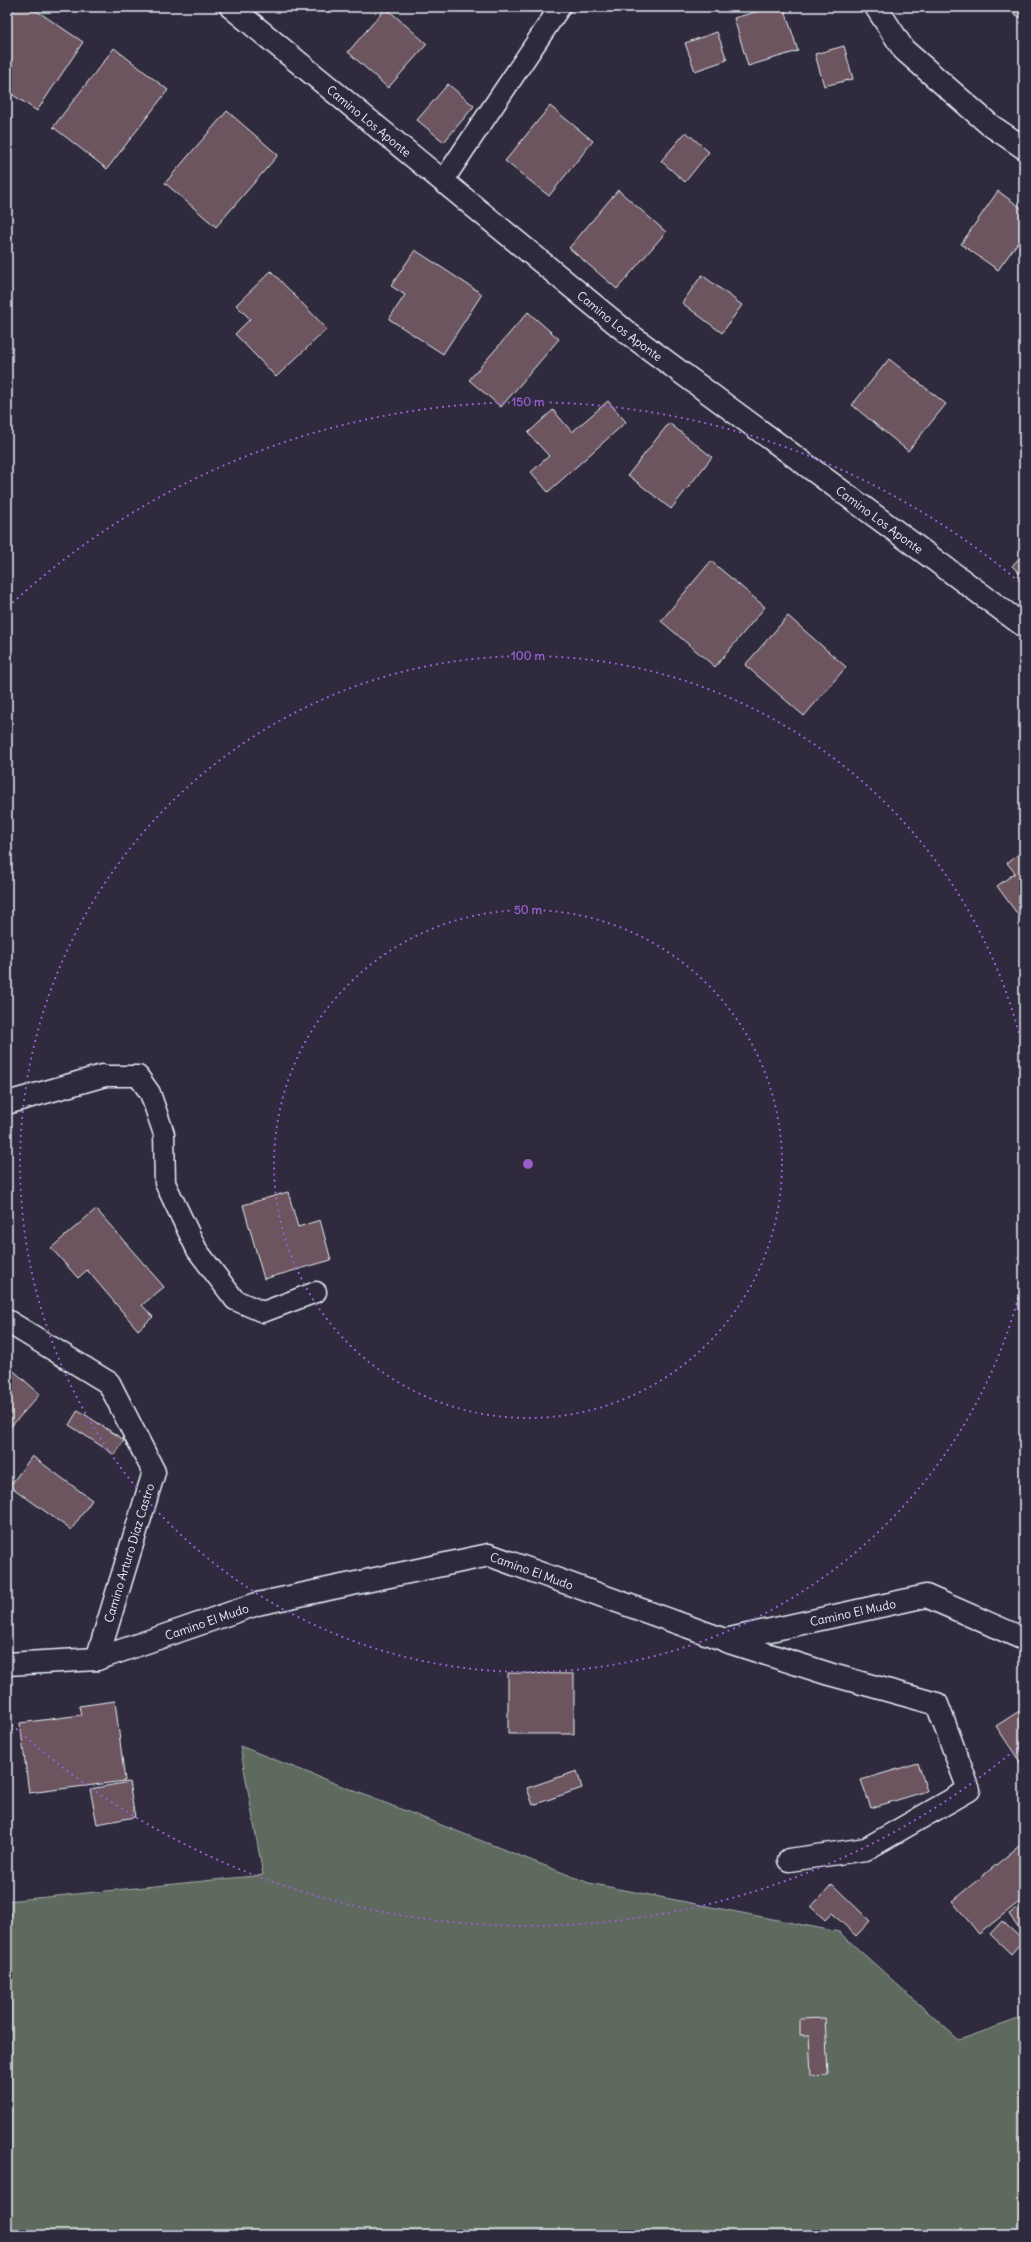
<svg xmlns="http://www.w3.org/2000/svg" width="1031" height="2242" viewBox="0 0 1031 2242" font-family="Delius,sans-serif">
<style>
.green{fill:#5e6a5f;stroke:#a3aeac}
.building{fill:#6d555f;stroke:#e8f1f8}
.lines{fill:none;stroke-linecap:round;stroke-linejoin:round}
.service-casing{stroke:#e8f1f8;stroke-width:23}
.minor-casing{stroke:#e8f1f8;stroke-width:25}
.service{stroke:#2f2a3d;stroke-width:20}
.minor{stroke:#2f2a3d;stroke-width:22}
.ring{fill:none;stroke:#965dcd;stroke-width:2;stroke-dasharray:2 4}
.labels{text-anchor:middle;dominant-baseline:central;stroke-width:4;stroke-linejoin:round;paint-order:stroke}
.street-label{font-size:12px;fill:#e8f1f8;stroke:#2f2a3d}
.centre{fill:#965dcd;stroke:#2f2a3d;stroke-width:2}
.ring-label{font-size:12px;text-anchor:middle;font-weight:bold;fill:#965dcd;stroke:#2f2a3d;stroke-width:4;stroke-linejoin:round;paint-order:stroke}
</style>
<rect width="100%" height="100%" fill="#2f2a3d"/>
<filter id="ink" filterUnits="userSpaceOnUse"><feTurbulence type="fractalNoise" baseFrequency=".025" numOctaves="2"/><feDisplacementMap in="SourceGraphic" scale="8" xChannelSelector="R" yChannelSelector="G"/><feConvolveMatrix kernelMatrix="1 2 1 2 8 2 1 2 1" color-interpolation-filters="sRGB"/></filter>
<g filter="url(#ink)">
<path class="green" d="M240,1746L589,1883L839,1932L959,2040L1024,2017V2235H7V1901L263,1875Z"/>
<g class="building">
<path d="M16,7H31L83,42L37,111L7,91V20Z"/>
<path d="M773,7H784L798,51L748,66L734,18Z"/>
<path d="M1017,7H1024V19L1014,14Z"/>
<path d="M386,8L427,44L388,88L348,52Z"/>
<path d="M717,32L727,60L695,71L685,43Z"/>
<path d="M844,46L853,79L824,86L815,54Z"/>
<path d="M114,48L168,90L107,169L53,127Z"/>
<path d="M448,84L474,106L444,142L417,120Z"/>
<path d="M550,106L593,141L549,196L505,161Z"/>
<path d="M227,111L278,155L216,227L165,183Z"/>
<path d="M686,132L709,152L685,182L661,161Z"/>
<path d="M618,190L666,232L617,289L569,248Z"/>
<path d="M998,191L1024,210V234L998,270L961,244Z"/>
<path d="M415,250L482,294L443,354L389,319L405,295L391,286Z"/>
<path d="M271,271L327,329L276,377L235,334L250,319L236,305Z"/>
<path d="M702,275L742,305L722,333L682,303Z"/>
<path d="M528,312L559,339L501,407L469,380Z"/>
<path d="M889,359L946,404L908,451L852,405Z"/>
<path d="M608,401L626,422L548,492L531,472L549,456L528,433L553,410L572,432Z"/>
<path d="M669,423L712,457L671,509L628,475Z"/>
<path d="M1024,553V578L1012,566Z"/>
<path d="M711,561L765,607L715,667L661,621Z"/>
<path d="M788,616L846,667L804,716L745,665Z"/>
<path d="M1024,850V923L997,886L1015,873L1007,863Z"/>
<path d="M288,1192L298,1227L320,1220L331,1260L264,1279L243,1205Z"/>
<path d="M96,1209L164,1287L142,1305L153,1317L138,1330L87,1270L78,1278L51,1248Z"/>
<path d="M7,1365L40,1394L7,1431Z"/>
<path d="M78,1410L124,1440L115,1455L69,1425Z"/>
<path d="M32,1456L92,1500L71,1530L10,1486Z"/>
<path d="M508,1673L574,1674V1734H508Z"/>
<path d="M115,1701L125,1781L29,1793L20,1723L81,1715L79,1706Z"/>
<path d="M1024,1708V1768L996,1726Z"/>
<path d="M918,1763L927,1791L871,1808L861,1780Z"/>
<path d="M577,1771L582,1788L533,1805L527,1788Z"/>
<path d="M129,1782L135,1817L97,1824L90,1789Z"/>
<path d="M1024,1842V1898L979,1934L952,1901Z"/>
<path d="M832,1884L870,1921L856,1936L832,1913L825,1920L811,1907Z"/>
<path d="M1024,1903V1937L1009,1914Z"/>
<path d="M1002,1921L1023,1940L1011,1954L990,1934Z"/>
<path d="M825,2018L828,2075L811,2076L809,2035H800V2019Z"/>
</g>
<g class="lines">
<defs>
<g id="service">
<path d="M443,181L560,7"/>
<path d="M102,1076H138L150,1093L164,1134L165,1183L197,1250L235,1300L263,1312L316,1292"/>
</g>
<g id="minor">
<path id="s1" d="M231,7L629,334L1024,626"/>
<path d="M876,7L904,50L990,125L1024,148"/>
<path d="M7,1103L102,1076"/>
<path d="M7,1321L109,1383L154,1472L97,1659"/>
<path d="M726,1641L829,1674L937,1704L969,1790L866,1849L789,1860"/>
<path id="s2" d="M7,1664L97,1659L257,1604L489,1555L725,1640L926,1596L1024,1639"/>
</g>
</defs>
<use href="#service" class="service-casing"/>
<use href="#minor" class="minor-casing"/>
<use href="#service" class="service"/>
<use href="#minor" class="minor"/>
</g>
</g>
<g class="ring">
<circle cx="528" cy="1164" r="254"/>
<path d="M1024 1274A508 508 0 1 1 1024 1054"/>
<path d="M1023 1743A762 762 0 0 1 8 1721M8 607A762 762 0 0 1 1023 585"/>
</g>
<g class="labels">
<g class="street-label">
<text stroke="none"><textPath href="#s1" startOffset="179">Camino Los Aponte</textPath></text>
<text stroke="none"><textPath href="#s1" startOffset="503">Camino Los Aponte</textPath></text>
<text stroke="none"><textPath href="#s1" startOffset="827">Camino Los Aponte</textPath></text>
<text transform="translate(129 1553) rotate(-73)">Camino Arturo Díaz Castro</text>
<text stroke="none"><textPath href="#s2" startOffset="542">Camino El Mudo</textPath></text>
<text stroke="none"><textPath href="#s2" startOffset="878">Camino El Mudo</textPath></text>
<text stroke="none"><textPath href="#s2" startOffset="206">Camino El Mudo</textPath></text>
</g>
</g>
<circle cx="528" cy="1164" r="6" class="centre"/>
<g class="ring-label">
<text x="528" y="406">150 m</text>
<text x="528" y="660">100 m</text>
<text x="528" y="914">50 m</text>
</g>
<rect width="1031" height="2242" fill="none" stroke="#2f2a3d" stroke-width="24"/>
<rect x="12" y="12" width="1007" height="2218" fill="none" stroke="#e8f1f8" stroke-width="1.5" filter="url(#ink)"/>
</svg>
